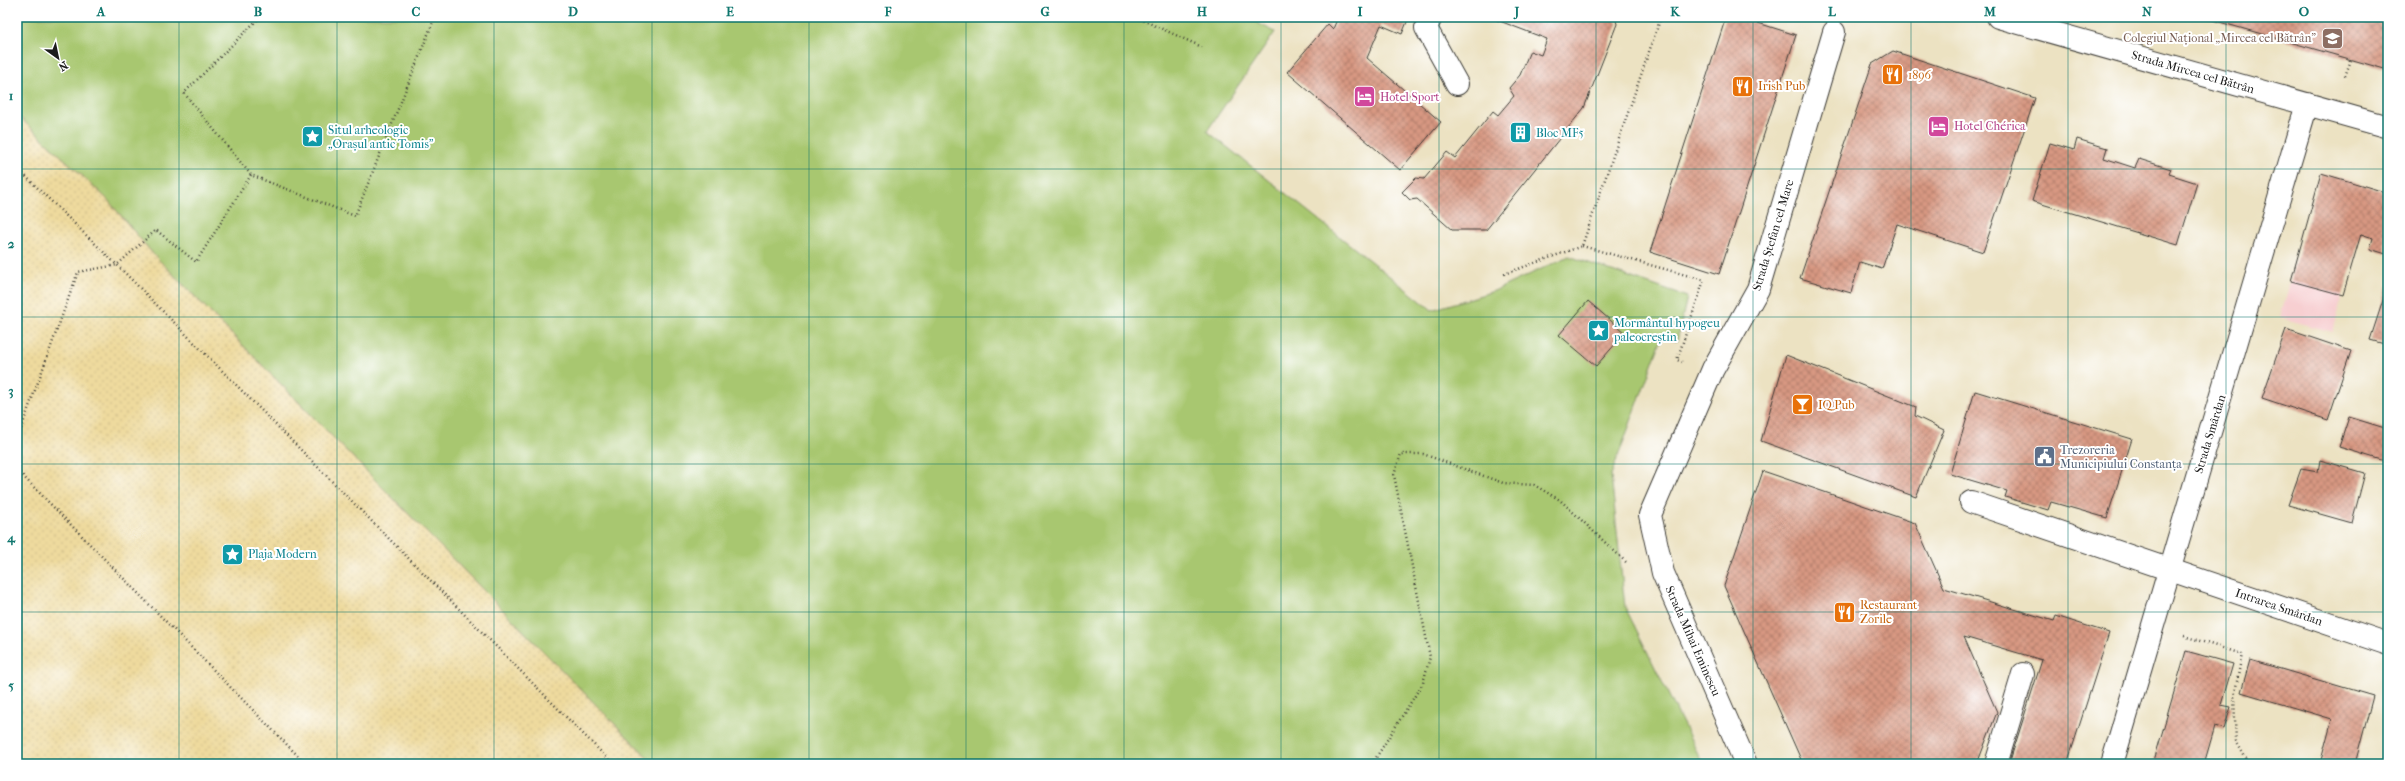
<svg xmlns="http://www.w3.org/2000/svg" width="2405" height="781" viewBox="0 0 2405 781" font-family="'IM FELL French Canon',serif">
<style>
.built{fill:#f7cfd1}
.green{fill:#a8c76f;stroke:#627246}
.sand{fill:url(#sand-dots);stroke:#857b5d}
.building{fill:url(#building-cross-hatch)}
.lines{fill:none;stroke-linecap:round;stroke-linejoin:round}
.minor-casing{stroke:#3b3a35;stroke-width:24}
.major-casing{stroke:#3b3a35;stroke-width:24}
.path{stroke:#3b3a35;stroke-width:2.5;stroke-dasharray:1 3;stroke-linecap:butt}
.minor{stroke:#fff;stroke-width:22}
.major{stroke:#fff;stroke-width:22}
.grid{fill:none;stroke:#0f766e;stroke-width:1;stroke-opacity:0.55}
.labels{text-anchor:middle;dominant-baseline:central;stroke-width:4;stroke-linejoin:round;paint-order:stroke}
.education-label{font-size:12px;fill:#785e54;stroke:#fff;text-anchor:end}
.street-label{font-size:12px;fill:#1c1c1c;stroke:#fff}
.food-label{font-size:12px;fill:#c56008;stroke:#fff;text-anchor:start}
.hotel-label{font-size:12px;fill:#b23c85;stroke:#fff;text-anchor:start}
.culture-label{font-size:12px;fill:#0d838f;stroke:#fff;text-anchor:start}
.service-label{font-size:12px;fill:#4e5e75;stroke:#fff;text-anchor:start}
.neatline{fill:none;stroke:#0f766e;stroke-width:1.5}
.grid-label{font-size:13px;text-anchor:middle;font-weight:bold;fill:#0f766e}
</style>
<defs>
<pattern id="sand-dots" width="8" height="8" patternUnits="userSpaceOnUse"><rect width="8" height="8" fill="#eeda9e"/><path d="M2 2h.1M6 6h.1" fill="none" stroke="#ccba88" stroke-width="1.8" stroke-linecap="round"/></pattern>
<pattern id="building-cross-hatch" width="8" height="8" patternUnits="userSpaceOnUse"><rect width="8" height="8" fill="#d89882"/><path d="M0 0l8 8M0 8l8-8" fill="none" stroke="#ae7b6a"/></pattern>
</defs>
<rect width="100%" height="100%" fill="#fff"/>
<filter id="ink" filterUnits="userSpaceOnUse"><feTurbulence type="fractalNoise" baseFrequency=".025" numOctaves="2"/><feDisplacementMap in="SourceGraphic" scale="8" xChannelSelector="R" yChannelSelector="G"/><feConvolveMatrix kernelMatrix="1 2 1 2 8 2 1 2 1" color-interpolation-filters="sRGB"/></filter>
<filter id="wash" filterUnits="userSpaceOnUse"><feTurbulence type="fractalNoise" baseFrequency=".012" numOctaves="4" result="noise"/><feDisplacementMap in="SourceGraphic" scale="16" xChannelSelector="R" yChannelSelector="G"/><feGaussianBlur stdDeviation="0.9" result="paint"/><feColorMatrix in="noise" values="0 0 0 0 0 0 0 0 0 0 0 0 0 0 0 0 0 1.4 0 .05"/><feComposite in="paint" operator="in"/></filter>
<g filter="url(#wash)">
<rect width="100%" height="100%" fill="#ece2c2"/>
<path class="built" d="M2321,173L2352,182L2321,288L2343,295L2333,332L2280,318Z"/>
<path class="green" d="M17,17H1246L1275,32L1207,131L1432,310L1494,291L1569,256L1687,297L1677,341L1662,338L1611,475L1625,607L1703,764H654L153,254L106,198L17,115Z"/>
<path class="sand" d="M17,115L106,198L153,254L654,764H17Z"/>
<g id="blocks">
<g class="building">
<path d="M1338,17H1409L1402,34L1381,25L1367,58L1441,122L1400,170L1287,72L1328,24L1333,29Z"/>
<path d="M1489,17H1615L1617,24L1584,108L1486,230H1452L1417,199L1410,200L1402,192L1416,178L1424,179L1447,152L1455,158L1493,111L1498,115L1514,96L1509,88L1520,75L1530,51L1541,55L1547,39Z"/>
<path d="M1726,17H1739L1796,35L1719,274L1650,252Z"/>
<path d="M2202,17H2388V70Z"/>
<path d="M1893,51L2035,98L1983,252L1897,224L1882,269L1860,262L1851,293L1800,278L1872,64Z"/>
<path d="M2077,139L2107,148L2104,158L2135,168L2139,159L2171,169L2169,174L2197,183L2178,245L2032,201L2050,143L2074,150Z"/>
<path d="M2321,173L2388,193L2386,254L2370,249L2373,238L2361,234L2343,295L2291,281Z"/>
<path d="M2388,285V345L2370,340Z"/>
<path d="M1588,301L1625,333L1596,366L1559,335Z"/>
<path d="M2286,329L2351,351L2328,420L2262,398Z"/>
<path d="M1786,355L1916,407L1915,416L1944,430L1916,497L1761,441Z"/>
<path d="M1975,391L2132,439L2107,518L2051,502L2048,510L2005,497L2007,491L1950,474Z"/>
<path d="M2349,417L2388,429V462L2339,447Z"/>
<path d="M2320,460L2365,473L2352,523L2288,505L2301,469L2318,472Z"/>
<path d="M1763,471L1915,523L1944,588L2054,621L2056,616L2109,633L2067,764H2009L2042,660L1964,637L1997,712L1977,764H1803L1724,586Z"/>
<path d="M2186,651L2233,664L2221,705L2231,707L2224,729L2215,726L2204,764H2153Z"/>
<path d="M2250,660L2373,696L2355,764H2320L2332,719L2241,692Z"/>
</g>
</g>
</g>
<g filter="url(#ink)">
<use href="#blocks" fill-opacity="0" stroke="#3b3a35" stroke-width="1"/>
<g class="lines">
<defs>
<g id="minor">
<path d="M1431,17L1426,28L1457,84"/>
<path d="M1971,502L2388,644"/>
<path d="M1746,764L1663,573L1650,515L1713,369L1758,289L1834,32"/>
<path d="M1996,764L2023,674"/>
<path d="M2112,764L2307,104"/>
</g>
<path id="major" d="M1998,17L2388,127"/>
</defs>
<use href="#minor" class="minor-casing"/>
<use href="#major" class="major-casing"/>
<g class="path">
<path d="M260,17L184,93L251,175L355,216L435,17"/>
<path d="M1136,17L1202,47"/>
<path d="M2135,19L2136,17"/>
<path d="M2345,76L2351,60"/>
<path d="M17,168L117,265L613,764"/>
<path d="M1582,246L1704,280L1677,360L1682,362"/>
<path d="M1504,274L1582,246L1661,17"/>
<path d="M17,440L78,272L117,265L156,230L196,262L251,175"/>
<path d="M17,470L306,764"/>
<path d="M2184,636L2242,654L2234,698L2236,741L2249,764"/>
<path d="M1372,764L1423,683L1430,657L1394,475L1401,454H1423L1503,483L1534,485L1560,500L1626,562"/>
</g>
<use href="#minor" class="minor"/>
<use href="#major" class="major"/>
</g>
</g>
<path class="grid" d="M179,17V764M337,17V764M494,17V764M652,17V764M809,17V764M966,17V764M1124,17V764M1281,17V764M1439,17V764M1596,17V764M1753,17V764M1911,17V764M2068,17V764M2226,17V764M17,169H2388M17,317H2388M17,464H2388M17,612H2388"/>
<defs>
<symbol id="school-square" viewBox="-11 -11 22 22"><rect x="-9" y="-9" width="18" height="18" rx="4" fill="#8d6e63" stroke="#fff"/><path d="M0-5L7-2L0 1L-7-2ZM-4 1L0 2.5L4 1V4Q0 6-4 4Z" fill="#fff"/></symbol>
<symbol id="restaurant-square" viewBox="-11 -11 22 22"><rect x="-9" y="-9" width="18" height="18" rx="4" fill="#e8710a" stroke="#fff"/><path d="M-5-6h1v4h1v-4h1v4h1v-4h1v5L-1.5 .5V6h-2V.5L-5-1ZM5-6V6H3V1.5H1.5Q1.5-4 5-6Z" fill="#fff"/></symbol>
<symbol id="hotel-square" viewBox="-11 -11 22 22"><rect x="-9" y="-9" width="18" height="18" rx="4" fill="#d1479c" stroke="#fff"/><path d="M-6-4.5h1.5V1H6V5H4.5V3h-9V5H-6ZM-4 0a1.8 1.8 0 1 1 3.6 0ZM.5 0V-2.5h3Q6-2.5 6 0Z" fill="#fff"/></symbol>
<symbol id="building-square" viewBox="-11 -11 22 22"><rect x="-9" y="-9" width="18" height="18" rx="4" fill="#0f9aa8" stroke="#fff"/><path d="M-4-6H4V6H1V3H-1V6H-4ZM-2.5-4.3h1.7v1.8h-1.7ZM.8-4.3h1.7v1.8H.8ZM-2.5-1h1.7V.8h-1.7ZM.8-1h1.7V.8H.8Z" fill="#fff"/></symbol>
<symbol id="sight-square" viewBox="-11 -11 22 22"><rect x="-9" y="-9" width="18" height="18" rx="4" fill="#0f9aa8" stroke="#fff"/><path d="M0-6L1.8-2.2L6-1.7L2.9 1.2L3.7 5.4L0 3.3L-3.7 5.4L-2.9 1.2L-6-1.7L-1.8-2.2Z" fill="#fff"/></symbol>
<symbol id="bar-square" viewBox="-11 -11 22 22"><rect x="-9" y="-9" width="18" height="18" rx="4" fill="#e8710a" stroke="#fff"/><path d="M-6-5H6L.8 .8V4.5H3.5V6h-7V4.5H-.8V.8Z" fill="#fff"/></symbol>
<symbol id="civic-square" viewBox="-11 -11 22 22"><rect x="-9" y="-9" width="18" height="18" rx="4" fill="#5c6f8a" stroke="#fff"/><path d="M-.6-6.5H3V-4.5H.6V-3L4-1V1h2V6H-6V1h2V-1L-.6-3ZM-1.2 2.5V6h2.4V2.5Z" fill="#fff"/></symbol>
</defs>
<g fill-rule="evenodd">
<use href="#school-square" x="2320" y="26" width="25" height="25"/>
<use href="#restaurant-square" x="1880" y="62" width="25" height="25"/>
<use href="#restaurant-square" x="1730" y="74" width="25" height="25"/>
<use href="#hotel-square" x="1352" y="84" width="25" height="25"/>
<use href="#hotel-square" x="1926" y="114" width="25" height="25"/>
<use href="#building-square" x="1508" y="120" width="25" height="25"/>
<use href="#sight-square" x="300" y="124" width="25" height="25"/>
<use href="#sight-square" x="1586" y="318" width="25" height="25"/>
<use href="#bar-square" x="1790" y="392" width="25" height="25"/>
<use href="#civic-square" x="2032" y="444" width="25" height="25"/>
<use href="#sight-square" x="220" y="542" width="25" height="25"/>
<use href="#restaurant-square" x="1832" y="600" width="25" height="25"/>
</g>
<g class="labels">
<g class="education-label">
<text x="2316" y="38">Colegiul Național „Mircea cel Bătrân”</text>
</g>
<g class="street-label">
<text transform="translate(2193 72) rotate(16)">Strada Mircea cel Bătrân</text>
<text transform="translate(1773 235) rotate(-73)">Strada Ștefan cel Mare</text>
<text transform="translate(2210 434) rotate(-73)">Strada Smârdan</text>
<text transform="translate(2279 607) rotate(19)">Intrarea Smârdan</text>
<text transform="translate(1693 641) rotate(66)">Strada Mihai Eminescu</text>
</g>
<g class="food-label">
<text x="1908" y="75">1896</text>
<text x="1758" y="86">Irish Pub</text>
<text x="1818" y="405">IQ Pub</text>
<text x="1860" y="605">Restaurant<tspan x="1860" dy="14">Zorile</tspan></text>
</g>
<g class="hotel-label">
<text x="1380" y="97">Hotel Sport</text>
<text x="1954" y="126">Hotel Chérica</text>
</g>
<g class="culture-label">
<text x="328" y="130">Situl arheologic<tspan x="328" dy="14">„Orașul antic Tomis”</tspan></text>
<text x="1536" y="133">Bloc MF5</text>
<text x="1614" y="323">Mormântul hypogeu<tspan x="1614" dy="14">paleocreștin</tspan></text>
<text x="248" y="554">Plaja Modern</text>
</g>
<g class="service-label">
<text x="2060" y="450">Trezoreria<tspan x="2060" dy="14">Municipiului Constanța</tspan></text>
</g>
</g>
<rect width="2405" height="781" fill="none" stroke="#fff" stroke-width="44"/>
<g transform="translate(58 58) rotate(147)" stroke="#ffffff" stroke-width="3" paint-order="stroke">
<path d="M0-3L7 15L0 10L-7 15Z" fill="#1c1c1c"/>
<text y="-6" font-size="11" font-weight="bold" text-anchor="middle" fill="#1c1c1c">N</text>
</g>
<rect x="22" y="22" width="2361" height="737" class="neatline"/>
<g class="grid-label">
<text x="101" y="16">A</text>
<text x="258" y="16">B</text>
<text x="416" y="16">C</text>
<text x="573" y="16">D</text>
<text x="730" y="16">E</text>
<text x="888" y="16">F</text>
<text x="1045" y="16">G</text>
<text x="1202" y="16">H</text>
<text x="1360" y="16">I</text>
<text x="1517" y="16">J</text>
<text x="1675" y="16">K</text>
<text x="1832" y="16">L</text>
<text x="1990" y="16">M</text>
<text x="2147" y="16">N</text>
<text x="2304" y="16">O</text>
<text x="11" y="100">1</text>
<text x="11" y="248">2</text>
<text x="11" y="395">3</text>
<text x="11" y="542">4</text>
<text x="11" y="690">5</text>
</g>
</svg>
